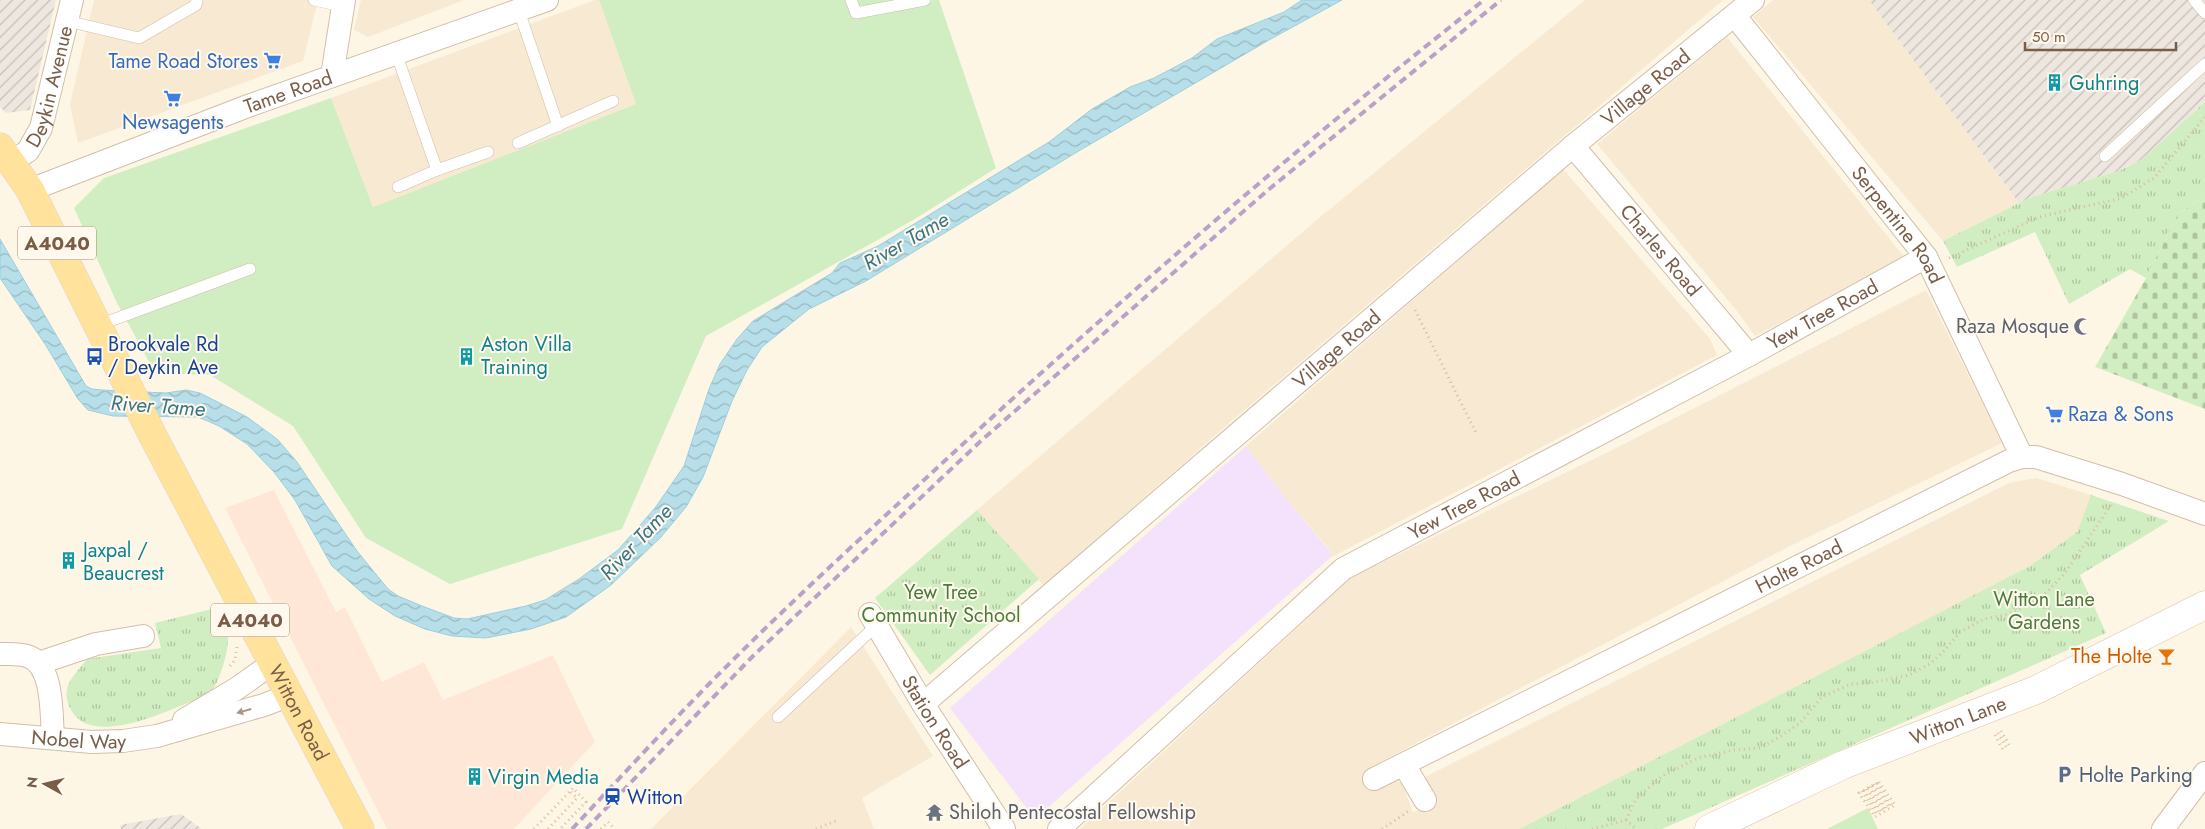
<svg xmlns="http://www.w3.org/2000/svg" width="2205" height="829" viewBox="0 0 2205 829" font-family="Jost,sans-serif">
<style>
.residential{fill:#f7e9d2}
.commercial{fill:#ffe7d8}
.industrial{fill:url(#industrial-furrows)}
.education{fill:#f4e1fb}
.grass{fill:url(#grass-tufts)}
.cemetery{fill:url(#cemetery-stones)}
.pitch{fill:#d0eec1}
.water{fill:url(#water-waves);stroke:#9ccedd}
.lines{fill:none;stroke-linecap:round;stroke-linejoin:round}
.service-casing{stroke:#d1bfa9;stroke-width:12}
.minor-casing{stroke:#d1bfa9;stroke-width:24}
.secondary-casing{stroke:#d7c1a9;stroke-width:29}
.primary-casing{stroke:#dcd5cf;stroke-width:29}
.path{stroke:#dcba9c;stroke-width:3;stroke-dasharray:1 4;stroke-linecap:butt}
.service{stroke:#fff;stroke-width:11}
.minor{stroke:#fff;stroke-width:22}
.secondary{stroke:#fff;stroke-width:28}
.primary{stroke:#ffe29b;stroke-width:28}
.rail{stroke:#baa1ca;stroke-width:4;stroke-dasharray:8 5;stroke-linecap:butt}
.oneway{fill:#a99687}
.labels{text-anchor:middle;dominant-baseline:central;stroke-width:4;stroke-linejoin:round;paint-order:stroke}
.shield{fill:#fff9ed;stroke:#a28c79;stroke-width:1}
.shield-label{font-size:19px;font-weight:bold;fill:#7a5d47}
.shop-label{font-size:20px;fill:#366cbe;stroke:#fff9ed;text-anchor:end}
.culture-label{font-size:20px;fill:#0d838f;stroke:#fff9ed;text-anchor:start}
.street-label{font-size:20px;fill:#7a5d47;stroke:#fff9ed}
.worship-label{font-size:20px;fill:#5b616d;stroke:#fff9ed;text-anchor:end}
.transit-label{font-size:20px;fill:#164399;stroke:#fff9ed;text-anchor:start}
.park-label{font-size:20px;fill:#497b3b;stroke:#fff9ed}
.food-label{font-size:20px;fill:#c56008;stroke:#fff9ed;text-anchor:end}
.service-label{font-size:20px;fill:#4e5e75;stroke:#fff9ed;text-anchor:start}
.water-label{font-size:21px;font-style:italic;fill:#3b7688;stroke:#fff9ed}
</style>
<defs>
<pattern id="industrial-furrows" width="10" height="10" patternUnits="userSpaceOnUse" patternTransform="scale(1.25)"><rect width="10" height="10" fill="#eee7df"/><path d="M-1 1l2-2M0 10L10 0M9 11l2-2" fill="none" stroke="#c6beb7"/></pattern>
<pattern id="grass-tufts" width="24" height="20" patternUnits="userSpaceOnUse" patternTransform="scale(1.25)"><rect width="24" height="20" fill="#d0eec1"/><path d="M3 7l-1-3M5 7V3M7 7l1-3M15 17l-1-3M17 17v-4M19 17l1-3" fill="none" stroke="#aec49f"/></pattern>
<pattern id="cemetery-stones" width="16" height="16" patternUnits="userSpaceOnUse" patternTransform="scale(1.25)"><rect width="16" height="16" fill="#d0eec1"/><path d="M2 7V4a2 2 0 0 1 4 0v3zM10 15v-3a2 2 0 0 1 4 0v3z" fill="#aec49f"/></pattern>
<pattern id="water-waves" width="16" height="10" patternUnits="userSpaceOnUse" patternTransform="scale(1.25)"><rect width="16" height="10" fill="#b7dfea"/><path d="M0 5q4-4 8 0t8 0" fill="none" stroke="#9ab8bf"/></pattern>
</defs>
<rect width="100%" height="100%" fill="#fef6e5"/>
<g class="residential">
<path d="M94,0H318L303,61L78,143L70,104Z"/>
<path d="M361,0H464L368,37L354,30Z"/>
<path d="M595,0H599L636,104L373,207L331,98Z"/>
<path d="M1585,0H1723L1227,425L1044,586L977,510L1319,218Z"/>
<path d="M1773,0H1869L2019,203L1943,241L1753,17Z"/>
<path d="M1727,37L1905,258L1755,336L1737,311L1597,144Z"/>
<path d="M1563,169L1710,339L1717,355L1330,558V550L1287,500L1246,446Z"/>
<path d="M1926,290L2002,443L1786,548L1365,770L1374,790L1394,780L1402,783L1413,813L1434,800L1425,777L2009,483L2036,478L2091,495L2077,532L2030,566L1519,829H1080L1352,577L1610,451Z"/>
<path d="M851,627L933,756L862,798L874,829H651Z"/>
</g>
<path class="commercial" d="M274,490L336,612L345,607L382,682L424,662L443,700L553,655L595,742L514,829H387L225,508Z"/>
<g class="industrial">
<path d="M0,0H56L30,110L6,113L0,107Z"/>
<path d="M1869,0H2205V102L2141,160L2119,171L2029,198L2019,203Z"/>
<path d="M181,814L202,829H121L120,825Z"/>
</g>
<path class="education" d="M1246,446L1287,500L1330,551V558L1035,819L950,708Z"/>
<g class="grass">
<path d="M2205,102V196L2178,214L2146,278L2130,269L2069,304L2035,232L1957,267L1943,241L2029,198L2119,171L2141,160Z"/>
<path d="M2091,495L2169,521L2080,575L2106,633L1662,829H1519L2030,566L2077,532Z"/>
<path d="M977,510L1039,579L930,675L875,598Z"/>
<path d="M220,607C223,617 226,627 228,637C229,650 220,680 212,691C208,698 193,701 185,704C158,715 88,747 70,708C60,686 74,676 87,659L161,648L155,623Z"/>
</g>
<path class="cemetery" d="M2205,196V409L2095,367L2146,278L2178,214Z"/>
<g class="pitch">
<path d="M599,0H939L996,168L915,219L706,336L622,529L450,584L366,538L293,426L210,375L155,373L117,303L74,208L104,178L331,98L373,207L636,104Z"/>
<path d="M1868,808L1878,829H1827Z"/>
</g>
<path class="water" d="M1302,0H1342L1269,40L1077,152L866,281L809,309L762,347L747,370L732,401L703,477L686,507L661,537L611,585L566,617L531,629L486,638L452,636L425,629L395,616L369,599L332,566L295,500L274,472L247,444L219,426L198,417L113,416L88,410L78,399L45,344L0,278V239L86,386L92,389L101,390L166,393L186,390L200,393L247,417L277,439L297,462L357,551L388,589L398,596L422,606L454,618L467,619L526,606L545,600L579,579L618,550L655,508L684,466L709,389L720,364L737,339L753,321L832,273L840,263L878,246L1049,142L1092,109L1130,87L1154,78L1192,58L1217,39L1284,12Z"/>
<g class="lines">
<defs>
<g id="service">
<path d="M314,0L342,6"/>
<path d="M851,0L856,13L925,0"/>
<path d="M2194,0L2205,13"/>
<path d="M519,11L558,126"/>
<path d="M67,21L139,38L196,5L197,0"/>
<path d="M396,53L437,170"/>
<path d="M518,143L613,101"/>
<path d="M2105,156L2205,64"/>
<path d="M398,187L437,170L488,152"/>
<path d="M99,325L250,269"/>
<path d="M778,717L877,625"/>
</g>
<g id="minor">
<path id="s1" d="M1735,16L1926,257L2022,457"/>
<path d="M332,76L344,0"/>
<path id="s2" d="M1573,146L1749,355"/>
<path id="s3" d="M11,162L28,151L41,128L72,0"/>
<path id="s4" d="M30,190L248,106L547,0"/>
<path id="s5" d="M870,614L923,704L1004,829"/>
<path d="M0,654C9,654 18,653 27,656C54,664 51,714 53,737"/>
<path d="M39,663L96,644L143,636"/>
<path id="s6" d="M923,704L1573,146L1753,0"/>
<path d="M184,720L236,689L273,663"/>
<path id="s7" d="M0,734L92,742L123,741L157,736L264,705L290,695"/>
<path d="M1404,765L1425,800"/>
<path id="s8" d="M1374,779L2009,461L2022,457H2036L2122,484L2205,514"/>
<path id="s9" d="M1059,829L1343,569L1749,355L1926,257"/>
<path d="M2163,829L2205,773"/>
</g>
<g id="secondary">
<path id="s10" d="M1709,829L1843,765L2036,690L2205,605"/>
</g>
<g id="primary">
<path id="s11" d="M0,147L30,190L154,438L360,829"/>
</g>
</defs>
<use href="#service" class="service-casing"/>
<use href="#minor" class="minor-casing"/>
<use href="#secondary" class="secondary-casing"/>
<use href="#primary" class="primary-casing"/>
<g class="path">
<path d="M1949,258L2039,217L2122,198L2154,178L2205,117"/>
<path d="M1415,310L1477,435"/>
<path d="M230,666L235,660L237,647"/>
<path d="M2001,731L2011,748"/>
<path d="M1998,733L2008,750"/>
<path d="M1995,735L2004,752"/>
<path d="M1879,782L1895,805L1875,817L1859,793Z"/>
<path d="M1877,783L1892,807"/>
<path d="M1874,784L1890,808"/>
<path d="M1872,786L1887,810"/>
<path d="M1869,787L1885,811"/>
<path d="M1867,789L1882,812"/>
<path d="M1864,790L1880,814"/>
<path d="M1862,791L1877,815"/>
<path d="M1626,820L1636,799L1662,776L1698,758L1734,750L1760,748L1778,738L1800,723L1822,697L1851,684L1870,683L1909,675L1930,664L1943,652L1960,632L1984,619L2008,614L2027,606L2047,592L2065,573L2113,502"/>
<path d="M534,829L573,788L586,802L560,829"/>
<path d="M548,829L577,798L570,791"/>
<path d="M601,829L608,822L615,829"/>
<path d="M816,829L838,820"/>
<path d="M1382,829L1409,811"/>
<path d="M1592,829L1626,820L1636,829"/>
</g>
<use href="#service" class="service"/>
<use href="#minor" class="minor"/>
<use href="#secondary" class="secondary"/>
<use href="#primary" class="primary"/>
<g class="rail">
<path d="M572,829C617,781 662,732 708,685C778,614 851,547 924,480C1104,313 1291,152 1484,0"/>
<path d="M586,829L753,656L983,439L1268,190L1501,0"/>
</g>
</g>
<defs><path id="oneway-solid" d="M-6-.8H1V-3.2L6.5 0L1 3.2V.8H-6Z" transform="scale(1.25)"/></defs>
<use class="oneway" href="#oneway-solid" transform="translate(244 711) rotate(164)"/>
<defs>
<symbol id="supermarket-bare" viewBox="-9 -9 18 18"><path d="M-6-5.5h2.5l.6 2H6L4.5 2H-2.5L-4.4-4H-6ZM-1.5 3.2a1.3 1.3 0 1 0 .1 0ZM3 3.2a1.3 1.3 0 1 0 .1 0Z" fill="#3f7fe0" stroke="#fff9ed" stroke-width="2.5" paint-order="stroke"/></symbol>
<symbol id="building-bare" viewBox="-9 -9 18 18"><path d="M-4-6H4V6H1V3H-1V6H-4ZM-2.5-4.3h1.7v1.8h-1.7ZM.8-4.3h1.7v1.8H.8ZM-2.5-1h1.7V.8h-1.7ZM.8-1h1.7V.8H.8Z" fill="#0f9aa8" stroke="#fff9ed" stroke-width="2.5" paint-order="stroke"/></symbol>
<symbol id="mosque-bare" viewBox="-9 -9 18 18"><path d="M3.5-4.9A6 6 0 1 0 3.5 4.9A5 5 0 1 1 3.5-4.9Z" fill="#6b7280" stroke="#fff9ed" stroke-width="2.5" paint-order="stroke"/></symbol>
<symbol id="bus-bare" viewBox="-9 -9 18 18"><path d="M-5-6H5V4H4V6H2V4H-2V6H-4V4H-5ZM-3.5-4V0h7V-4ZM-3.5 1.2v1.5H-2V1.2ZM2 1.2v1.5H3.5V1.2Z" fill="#1a4fb4" stroke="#fff9ed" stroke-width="2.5" paint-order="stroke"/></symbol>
<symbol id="bar-bare" viewBox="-9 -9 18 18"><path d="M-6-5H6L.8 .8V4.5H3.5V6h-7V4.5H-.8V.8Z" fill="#e8710a" stroke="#fff9ed" stroke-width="2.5" paint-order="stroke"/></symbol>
<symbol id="parking-bare" viewBox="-9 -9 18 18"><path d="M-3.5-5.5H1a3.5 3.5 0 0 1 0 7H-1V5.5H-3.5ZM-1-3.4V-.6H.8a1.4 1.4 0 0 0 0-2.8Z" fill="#5c6f8a" stroke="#fff9ed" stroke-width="2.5" paint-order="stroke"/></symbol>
<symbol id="station-bare" viewBox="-9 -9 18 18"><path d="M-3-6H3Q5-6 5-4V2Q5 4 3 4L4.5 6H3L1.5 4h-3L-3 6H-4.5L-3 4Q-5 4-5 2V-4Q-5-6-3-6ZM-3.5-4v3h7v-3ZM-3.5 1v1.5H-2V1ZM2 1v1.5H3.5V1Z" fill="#1a4fb4" stroke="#fff9ed" stroke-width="2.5" paint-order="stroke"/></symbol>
<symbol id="temple-bare" viewBox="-9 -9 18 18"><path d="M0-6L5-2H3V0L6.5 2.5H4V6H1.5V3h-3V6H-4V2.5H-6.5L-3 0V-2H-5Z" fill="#6b7280" stroke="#fff9ed" stroke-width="2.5" paint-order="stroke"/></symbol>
</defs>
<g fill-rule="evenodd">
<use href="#supermarket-bare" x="260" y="48" width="25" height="25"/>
<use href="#building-bare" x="2042" y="70" width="25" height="25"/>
<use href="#supermarket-bare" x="160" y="86" width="25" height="25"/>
<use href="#mosque-bare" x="2070" y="314" width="25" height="25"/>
<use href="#bus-bare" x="82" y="344" width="25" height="25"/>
<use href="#building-bare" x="454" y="344" width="25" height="25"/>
<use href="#supermarket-bare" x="2042" y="402" width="25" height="25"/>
<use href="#building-bare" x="56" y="548" width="25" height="25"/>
<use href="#bar-bare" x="2154" y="644" width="25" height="25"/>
<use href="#parking-bare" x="2052" y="762" width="25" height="25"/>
<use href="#building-bare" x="462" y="764" width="25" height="25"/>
<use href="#station-bare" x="600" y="784" width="25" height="25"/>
<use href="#temple-bare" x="922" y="800" width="25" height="25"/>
</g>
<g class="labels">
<g class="shield">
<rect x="18" y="226.5" width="78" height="33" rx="4"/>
<rect x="211" y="603.5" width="78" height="33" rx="4"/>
</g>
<g class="shield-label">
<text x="57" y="243">A4040</text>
<text x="250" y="620">A4040</text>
</g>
<g class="shop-label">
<text x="258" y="61">Tame Road Stores</text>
<text x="173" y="122" text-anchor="middle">Newsagents</text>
<text x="2068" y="414" text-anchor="start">Raza &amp; Sons</text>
</g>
<g class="culture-label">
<text x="2069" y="83">Guhring</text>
<text x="481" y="344">Aston Villa<tspan x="481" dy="23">Training</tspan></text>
<text x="83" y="550">Jaxpal /<tspan x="83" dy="23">Beaucrest</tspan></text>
<text x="488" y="777">Virgin Media</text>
</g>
<g class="street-label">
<text stroke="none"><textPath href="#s3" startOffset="89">Deykin Avenue</textPath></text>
<text stroke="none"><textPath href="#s6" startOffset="950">Village Road</textPath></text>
<text stroke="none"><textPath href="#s4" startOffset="276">Tame Road</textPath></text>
<text stroke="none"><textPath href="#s1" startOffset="265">Serpentine Road</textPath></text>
<text stroke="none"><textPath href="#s2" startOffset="136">Charles Road</textPath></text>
<text stroke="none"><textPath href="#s9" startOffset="928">Yew Tree Road</textPath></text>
<text stroke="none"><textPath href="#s6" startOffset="545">Village Road</textPath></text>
<text stroke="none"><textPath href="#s9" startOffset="522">Yew Tree Road</textPath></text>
<text stroke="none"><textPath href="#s8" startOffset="475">Holte Road</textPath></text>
<text stroke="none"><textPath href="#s11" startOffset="640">Witton Road</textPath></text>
<text stroke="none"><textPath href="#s10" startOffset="272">Witton Lane</textPath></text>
<text stroke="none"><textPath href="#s5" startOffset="126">Station Road</textPath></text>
<text stroke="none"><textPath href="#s7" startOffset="79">Nobel Way</textPath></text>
</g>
<g class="worship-label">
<text x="2069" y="326">Raza Mosque</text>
<text x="949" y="812" text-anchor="start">Shiloh Pentecostal Fellowship</text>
</g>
<g class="transit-label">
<text x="108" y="344">Brookvale Rd<tspan x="108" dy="23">/ Deykin Ave</tspan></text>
<text x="627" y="797">Witton</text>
</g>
<g class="park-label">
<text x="941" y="592">Yew Tree<tspan x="941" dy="23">Community School</tspan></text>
<text x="2044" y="599">Witton Lane<tspan x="2044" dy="23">Gardens</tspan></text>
</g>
<g class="food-label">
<text x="2152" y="656">The Holte</text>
</g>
<g class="service-label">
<text x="2079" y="775">Holte Parking</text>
</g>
<g class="water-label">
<text transform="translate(906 241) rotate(-30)">River Tame</text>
<text transform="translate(158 406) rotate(4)">River Tame</text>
<text transform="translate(636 542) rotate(-47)">River Tame</text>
</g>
</g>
<g transform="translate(45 784) rotate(278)" stroke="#fff9ed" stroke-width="4" paint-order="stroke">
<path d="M0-4L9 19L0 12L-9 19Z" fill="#7a5d47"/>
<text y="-8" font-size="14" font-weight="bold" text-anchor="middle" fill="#7a5d47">N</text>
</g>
<path d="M2025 42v8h151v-8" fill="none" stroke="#7a5d47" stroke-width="2.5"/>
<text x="2032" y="42" font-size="15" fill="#7a5d47" stroke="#fff9ed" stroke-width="4" paint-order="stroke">50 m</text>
</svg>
